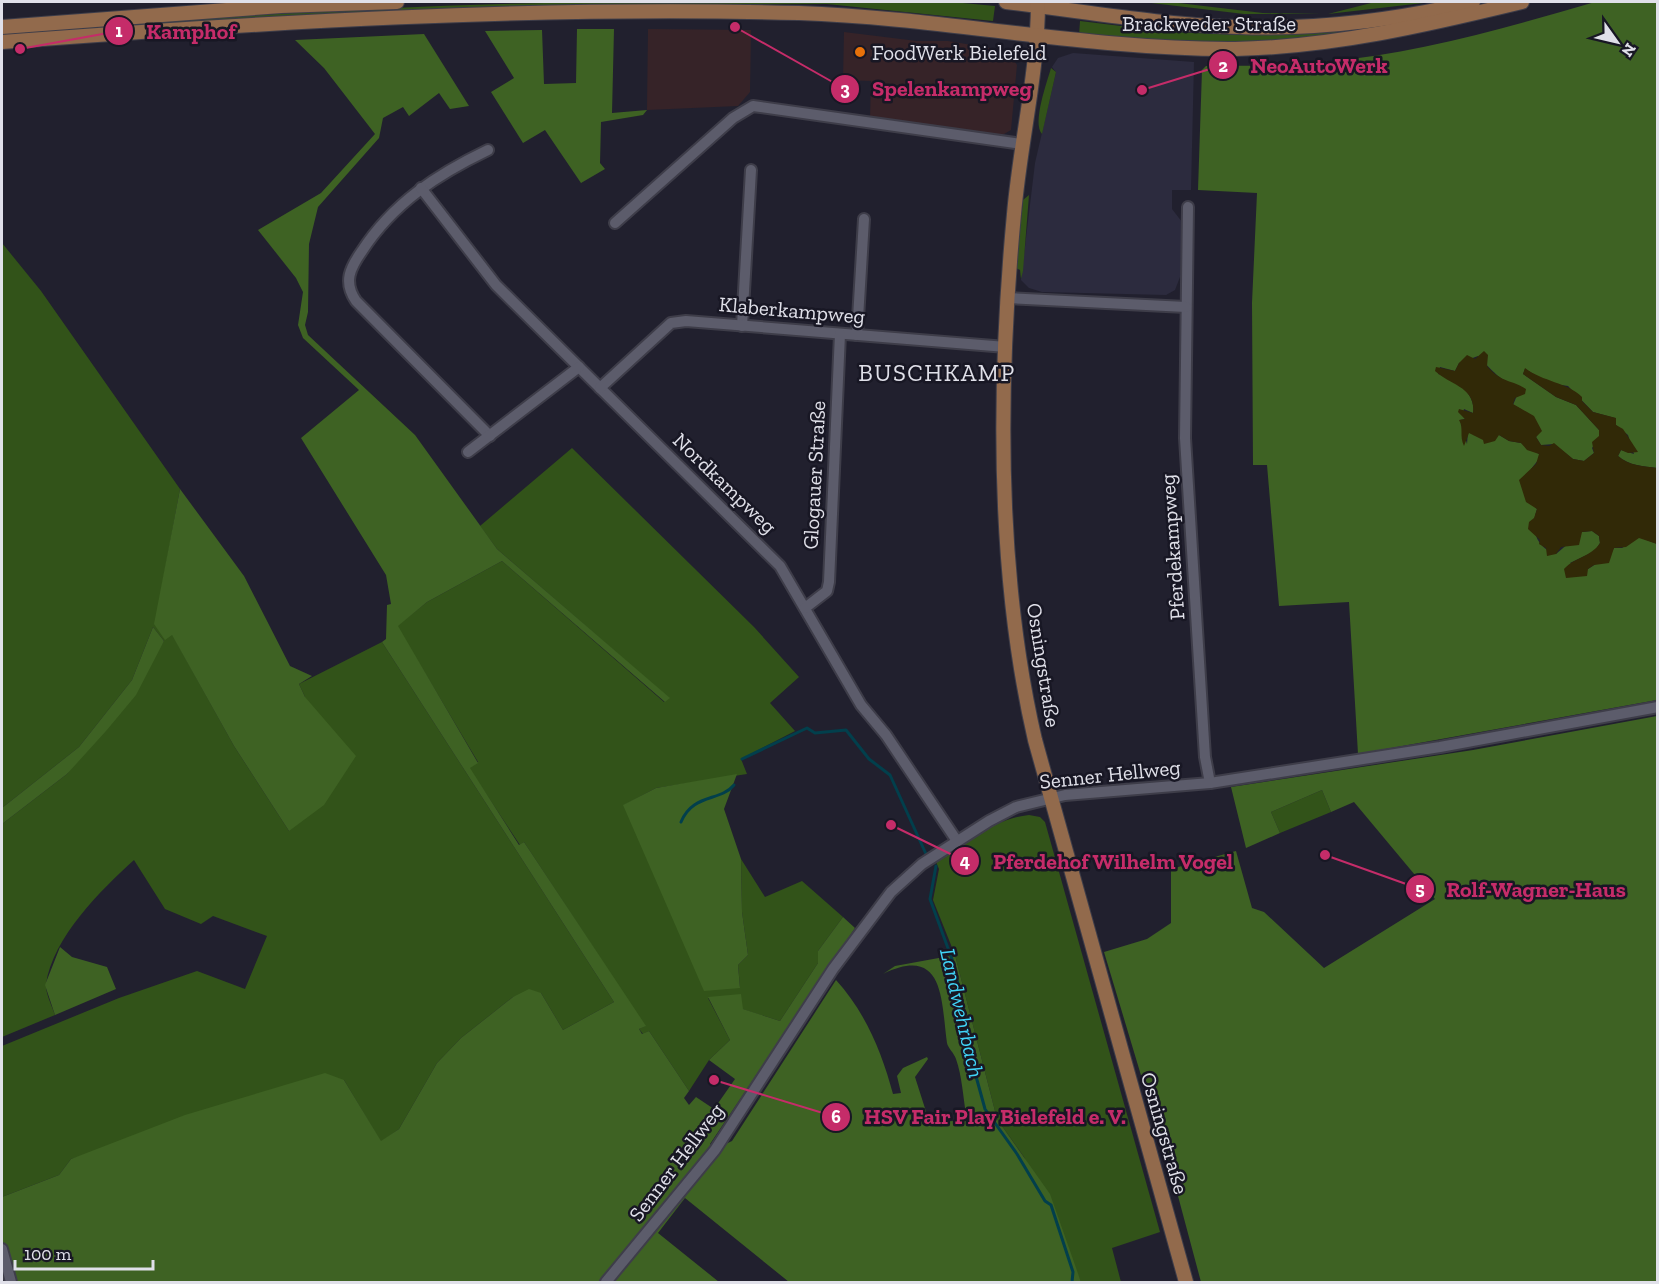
<svg xmlns="http://www.w3.org/2000/svg" width="1659" height="1284" viewBox="0 0 1659 1284" font-family="'Zilla Slab',serif">
<style>
.commercial{fill:#362328}
.built{fill:#2c2b3e}
.green{fill:#325319}
.forest{fill:#3e6223}
.sand{fill:#312907}
.lines{fill:none;stroke-linecap:round;stroke-linejoin:round}
.stream{stroke:#023f4c;stroke-width:3}
.minor-casing{stroke:#3e3d49;stroke-width:14}
.major-casing{stroke:#3e3d49;stroke-width:16}
.minor{stroke:#5c5c6b;stroke-width:10}
.major{stroke:#926a4c;stroke-width:14}
.food-dot{fill:#e8710a;stroke:#181724;stroke-width:2}
.labels{text-anchor:middle;dominant-baseline:central;stroke-width:5;stroke-linejoin:round;paint-order:stroke}
.street-label{font-size:21px;fill:#e0e0e9;stroke:#181724}
.poi-label{font-size:21px;fill:#e0e0e9;stroke:#181724;text-anchor:start}
.water-label{font-size:22px;font-style:italic;fill:#40d4f7;stroke:#181724}
.quarter-label{font-size:24px;letter-spacing:1.5px;fill:#e0e0e9;stroke:#181724}
.leader{fill:none;stroke:#c52c69;stroke-width:2}
.callout-dot{fill:#c52c69;stroke:#181724;stroke-width:2}
.mark-label{font-size:18px;text-anchor:middle;font-weight:bold;fill:#fff}
.callout-label{font-size:22px;text-anchor:middle;font-weight:bold;fill:#c52c69;stroke:#181724;stroke-width:5;stroke-linejoin:round;paint-order:stroke}
</style>
<rect width="100%" height="100%" fill="#21202e"/>
<g class="commercial">
<path d="M648,29L751,30L750,92L738,106L647,110Z"/>
<path d="M844,32L917,41H948L1008,51L1017,65L1011,130L1004,134L992,135L870,119L871,81L843,80Z"/>
</g>
<path class="built" d="M1073,53L1194,62L1191,190H1172V209L1182,222L1180,277L1175,290L1166,295L1042,292L1029,288L1021,280L1035,163L1056,72L1052,67L1058,58Z"/>
<g class="green">
<path d="M607,2H952L995,6L993,21L827,4L612,5L340,13L2,37V34C203,17 404,4 607,2Z"/>
<path d="M1143,2H1170L1263,13L1322,14H1244Z"/>
<path d="M1375,2H1432L1328,14Z"/>
<path d="M1080,21L1170,32L1243,35L1393,23L1394,26C1351,33 1309,40 1267,42C1204,45 1141,40 1079,36Z"/>
<path d="M1051,68L1056,72L1042,134C1032,123 1047,82 1051,68Z"/>
<path d="M1029,195L1023,271L1021,279L1020,270L1016,268L1023,200Z"/>
<path d="M2,243L41,291L180,489L155,624L172,634L234,746L289,831L305,697L299,684L382,642L614,1002L563,1030L541,993L513,997L461,1038L437,1063L399,1129L381,1142L344,1080L71,1159L59,1175L2,1197V1046L119,998L197,971L245,989L267,936L213,916L201,924L165,909L134,860C101,890 53,937 46,984C45,992 52,1006 55,1015L2,1037V824L67,774L164,641L153,627L132,680L79,747L2,808Z"/>
<path d="M572,448L754,627L799,677L770,703L795,731L741,759L747,774L656,788L624,805L740,988L738,965L748,955L742,912L741,859L765,897L802,881L843,917L818,951V963L780,1021L708,998L730,1040L709,1060L689,1091L649,1031L643,1034L639,1029L645,1026L524,842L520,845L469,768L478,762L397,626L427,602L502,561L664,702L669,698L497,549L480,526Z"/>
<path d="M1322,790L1331,812L1280,833L1271,812Z"/>
<path d="M1029,815L1040,817L1045,822L1160,1232L1112,1248L1121,1282H1081L1024,1157L997,1119L955,955L933,900L939,869L936,862C963,844 996,818 1029,815Z"/>
</g>
<g class="forest">
<path d="M1595,2H1657V468C1644,466 1629,466 1618,456L1621,450L1634,454L1628,435L1616,425L1615,418L1593,412L1568,386L1549,383L1525,369L1523,374L1556,397L1576,405L1599,430L1600,436L1592,448L1594,453L1584,461L1573,459L1554,444L1541,445L1536,437L1538,434L1521,409L1513,405L1521,386C1503,385 1490,368 1478,356L1459,363L1455,371L1440,367L1438,374C1454,378 1477,394 1473,413L1464,409L1462,415L1465,419L1460,420L1467,444L1468,432L1499,435L1509,441L1521,443L1539,454V459L1531,469L1534,506L1537,509C1530,529 1536,548 1556,554L1582,532L1592,531L1599,536L1600,543L1595,551L1570,563L1588,569L1610,555L1614,548H1622L1639,537L1657,544V700L1358,754L1349,602L1279,606L1267,465H1253L1252,303L1257,193L1198,190L1202,70L1206,66C1245,66 1285,66 1324,62C1416,54 1506,28 1595,2Z"/>
<path d="M577,29H614L612,113L647,110L643,115L601,122L600,163L605,169L581,183L545,130L523,143L491,92L514,78L485,31L542,30L544,84L576,83Z"/>
<path d="M424,34L469,106L450,109L439,93L409,116L403,107L383,118L379,138L318,207L309,244L308,312L305,325L308,335L415,435L497,549L670,698L665,702L502,561L427,602L398,626L478,763L470,768L519,845L524,842L646,1026L639,1029L642,1034L649,1031L689,1091L684,1098L689,1105L696,1097L714,1109L735,1079L709,1060L730,1040L708,997L741,994L743,1009L780,1021L818,963V951L843,917L855,928L710,1144L715,1149L732,1141L836,980C866,1013 882,1053 893,1094L901,1093L897,1076L903,1068L927,1057L928,1059L915,1077L930,1124L960,1120L966,1114C963,1096 962,1076 956,1059C954,1053 948,1048 947,1043C941,1001 945,944 883,974L895,966L955,955L997,1119L1050,1194L1081,1282H789L685,1198L658,1233L719,1282H7L2,1263V1197L59,1175L71,1159L185,1115L325,1073L344,1080L381,1141L399,1129L437,1063L461,1038L513,997L529,989L541,993L563,1030L614,1002L382,642L386,639L387,605L391,604L386,575L301,438L359,390L303,338L298,325L303,292L296,278L258,230L321,193L375,134L324,68L295,40Z"/>
<path d="M180,489L244,576L290,666L312,676L299,684L305,697L356,756L324,805L289,831L234,746L172,635L165,640L154,624Z"/>
<path d="M153,627L164,641L136,695L106,731L67,774L2,824V808L79,747L132,680Z"/>
<path d="M1657,716V1282H1201L1155,1110L1143,1082L1104,952L1147,939L1171,923V869L1236,851L1252,908L1264,912L1324,968L1435,899L1354,802L1331,812L1322,790L1271,812L1280,833L1246,848L1231,787L1473,750Z"/>
<path d="M737,774L724,809L741,859L742,912L748,955L738,965L740,988L704,991L623,805L656,788Z"/>
<path d="M60,947L72,957L107,967L116,989L55,1015L45,985Z"/>
</g>
<path class="sand" d="M1484,351L1488,355L1487,366C1501,383 1513,380 1526,389L1525,394L1515,398L1513,404L1534,416L1542,431L1536,437L1541,445L1549,446L1554,443L1573,459L1584,461L1594,453L1592,442L1599,436V430L1576,405L1556,397L1523,374L1525,368C1543,382 1567,382 1582,397V401L1593,412L1616,418V425L1623,429L1638,452L1628,453L1621,450L1618,456C1629,466 1644,466 1657,468V544L1639,538L1626,547L1614,548L1609,563L1594,565L1588,569L1587,576L1566,578L1564,569C1575,557 1591,557 1600,543L1599,536L1592,531L1582,532L1579,545L1561,547L1556,554L1547,556L1546,548L1539,544L1540,540L1528,529L1529,522L1534,518L1537,509L1526,502L1519,480L1536,464L1539,454L1527,450L1521,443L1509,441L1499,435L1495,441L1484,444L1483,440L1469,433L1464,446C1459,436 1464,428 1459,420L1465,419L1458,412L1459,409L1473,413C1476,387 1450,385 1435,371L1436,367L1455,371L1459,363L1467,355L1475,359Z"/>
<g class="lines">
<g class="stream">
<path d="M742,759L807,728L815,733L846,730L869,759L890,775L926,854"/>
<path d="M681,822C693,793 720,802 734,785"/>
<path d="M936,866L930,899L953,962L964,1011L963,1029L985,1109L1017,1154L1045,1201L1051,1205L1073,1272L1072,1282"/>
</g>
<defs>
<g id="minor">
<path d="M488,150C438,174 393,203 362,251C350,268 343,282 356,301L490,436"/>
<path d="M421,188L496,285L780,566L861,705L886,735L957,841"/>
<path d="M1188,207L1185,438L1205,757L1210,783"/>
<path d="M615,223L733,118L753,106L1022,144"/>
<path d="M1007,298L1186,307"/>
<path d="M742,326L751,170"/>
<path d="M857,335L864,219"/>
<path d="M600,388L671,323L686,321L1006,347"/>
<path d="M468,452L579,367"/>
<path d="M805,608L827,591L829,582L840,334"/>
<path d="M2,1249L11,1282"/>
<path d="M606,1282L715,1150L833,969L891,892L922,864L989,821L1016,807L1065,795L1210,783L1440,747L1658,707"/>
</g>
<g id="major">
<path d="M1006,2C1083,11 1160,25 1238,27C1318,30 1396,20 1473,2"/>
<path d="M1038,2C1038,73 1020,143 1014,214C998,385 996,572 1035,740L1186,1282"/>
<path d="M2,27L281,6L397,2"/>
<path d="M2,42C267,22 533,6 799,13C945,18 1088,50 1235,49C1333,47 1427,25 1522,2"/>
</g>
</defs>
<use href="#minor" class="minor-casing"/>
<use href="#major" class="major-casing"/>
<use href="#minor" class="minor"/>
<use href="#major" class="major"/>
</g>
<circle class="food-dot" cx="860" cy="52" r="6"/>
<g class="labels">
<g class="street-label">
<text x="1209" y="23">Brackweder Straße</text>
<text transform="translate(792 310) rotate(5)">Klaberkampweg</text>
<text transform="translate(814 475) rotate(-87)">Glogauer Straße</text>
<text transform="translate(725 483) rotate(44)">Nordkampweg</text>
<text transform="translate(1172 547) rotate(-94)">Pferdekampweg</text>
<text transform="translate(1044 665) rotate(81)">Osningstraße</text>
<text transform="translate(1110 774) rotate(-6)">Senner Hellweg</text>
<text transform="translate(1165 1133) rotate(74)">Osningstraße</text>
<text transform="translate(676 1162) rotate(-53)">Senner Hellweg</text>
</g>
<g class="poi-label">
<text x="872" y="52">FoodWerk Bielefeld</text>
</g>
<g class="water-label">
<text transform="translate(962 1013) rotate(77)">Landwehrbach</text>
</g>
<g class="quarter-label">
<text x="937" y="372">BUSCHKAMP</text>
</g>
</g>
<path class="leader" d="M20 49L119 31M1142 90L1223 65M735 27L845 89M891 825L965 861M1325 855L1420 889M714 1080L836 1117"/>
<g class="callout-dot">
<circle cx="20" cy="49" r="6"/>
<circle cx="1142" cy="90" r="6"/>
<circle cx="735" cy="27" r="6"/>
<circle cx="891" cy="825" r="6"/>
<circle cx="1325" cy="855" r="6"/>
<circle cx="714" cy="1080" r="6"/>
<circle cx="119" cy="31" r="15"/>
<circle cx="1223" cy="65" r="15"/>
<circle cx="845" cy="89" r="15"/>
<circle cx="965" cy="861" r="15"/>
<circle cx="1420" cy="889" r="15"/>
<circle cx="836" cy="1117" r="15"/>
</g>
<g class="mark-label">
<text x="119" y="37">1</text>
<text x="1223" y="72">2</text>
<text x="845" y="95">3</text>
<text x="965" y="867">4</text>
<text x="1420" y="895">5</text>
<text x="836" y="1123">6</text>
</g>
<g class="callout-label">
<text x="191" y="39">Kamphof</text>
<text x="1319" y="73">NeoAutoWerk</text>
<text x="952" y="96">Spelenkampweg</text>
<text x="1113" y="869">Pferdehof Wilhelm Vogel</text>
<text x="1536" y="897">Rolf-Wagner-Haus</text>
<text x="995" y="1124">HSV Fair Play Bielefeld e. V.</text>
</g>
<rect width="1659" height="1284" fill="none" stroke="#e0e0e9" stroke-width="6"/>
<g transform="translate(1617 42) rotate(124)" stroke="#181724" stroke-width="4.5" paint-order="stroke">
<path d="M0-4.5L10 22L0 15L-10 22Z" fill="#e0e0e9"/>
<text y="-9" font-size="16" font-weight="bold" text-anchor="middle" fill="#e0e0e9">N</text>
</g>
<path d="M15 1260v9h138v-9" fill="none" stroke="#e0e0e9" stroke-width="3"/>
<text x="24" y="1260" font-size="18" fill="#e0e0e9" stroke="#181724" stroke-width="4.5" paint-order="stroke">100 m</text>
</svg>
